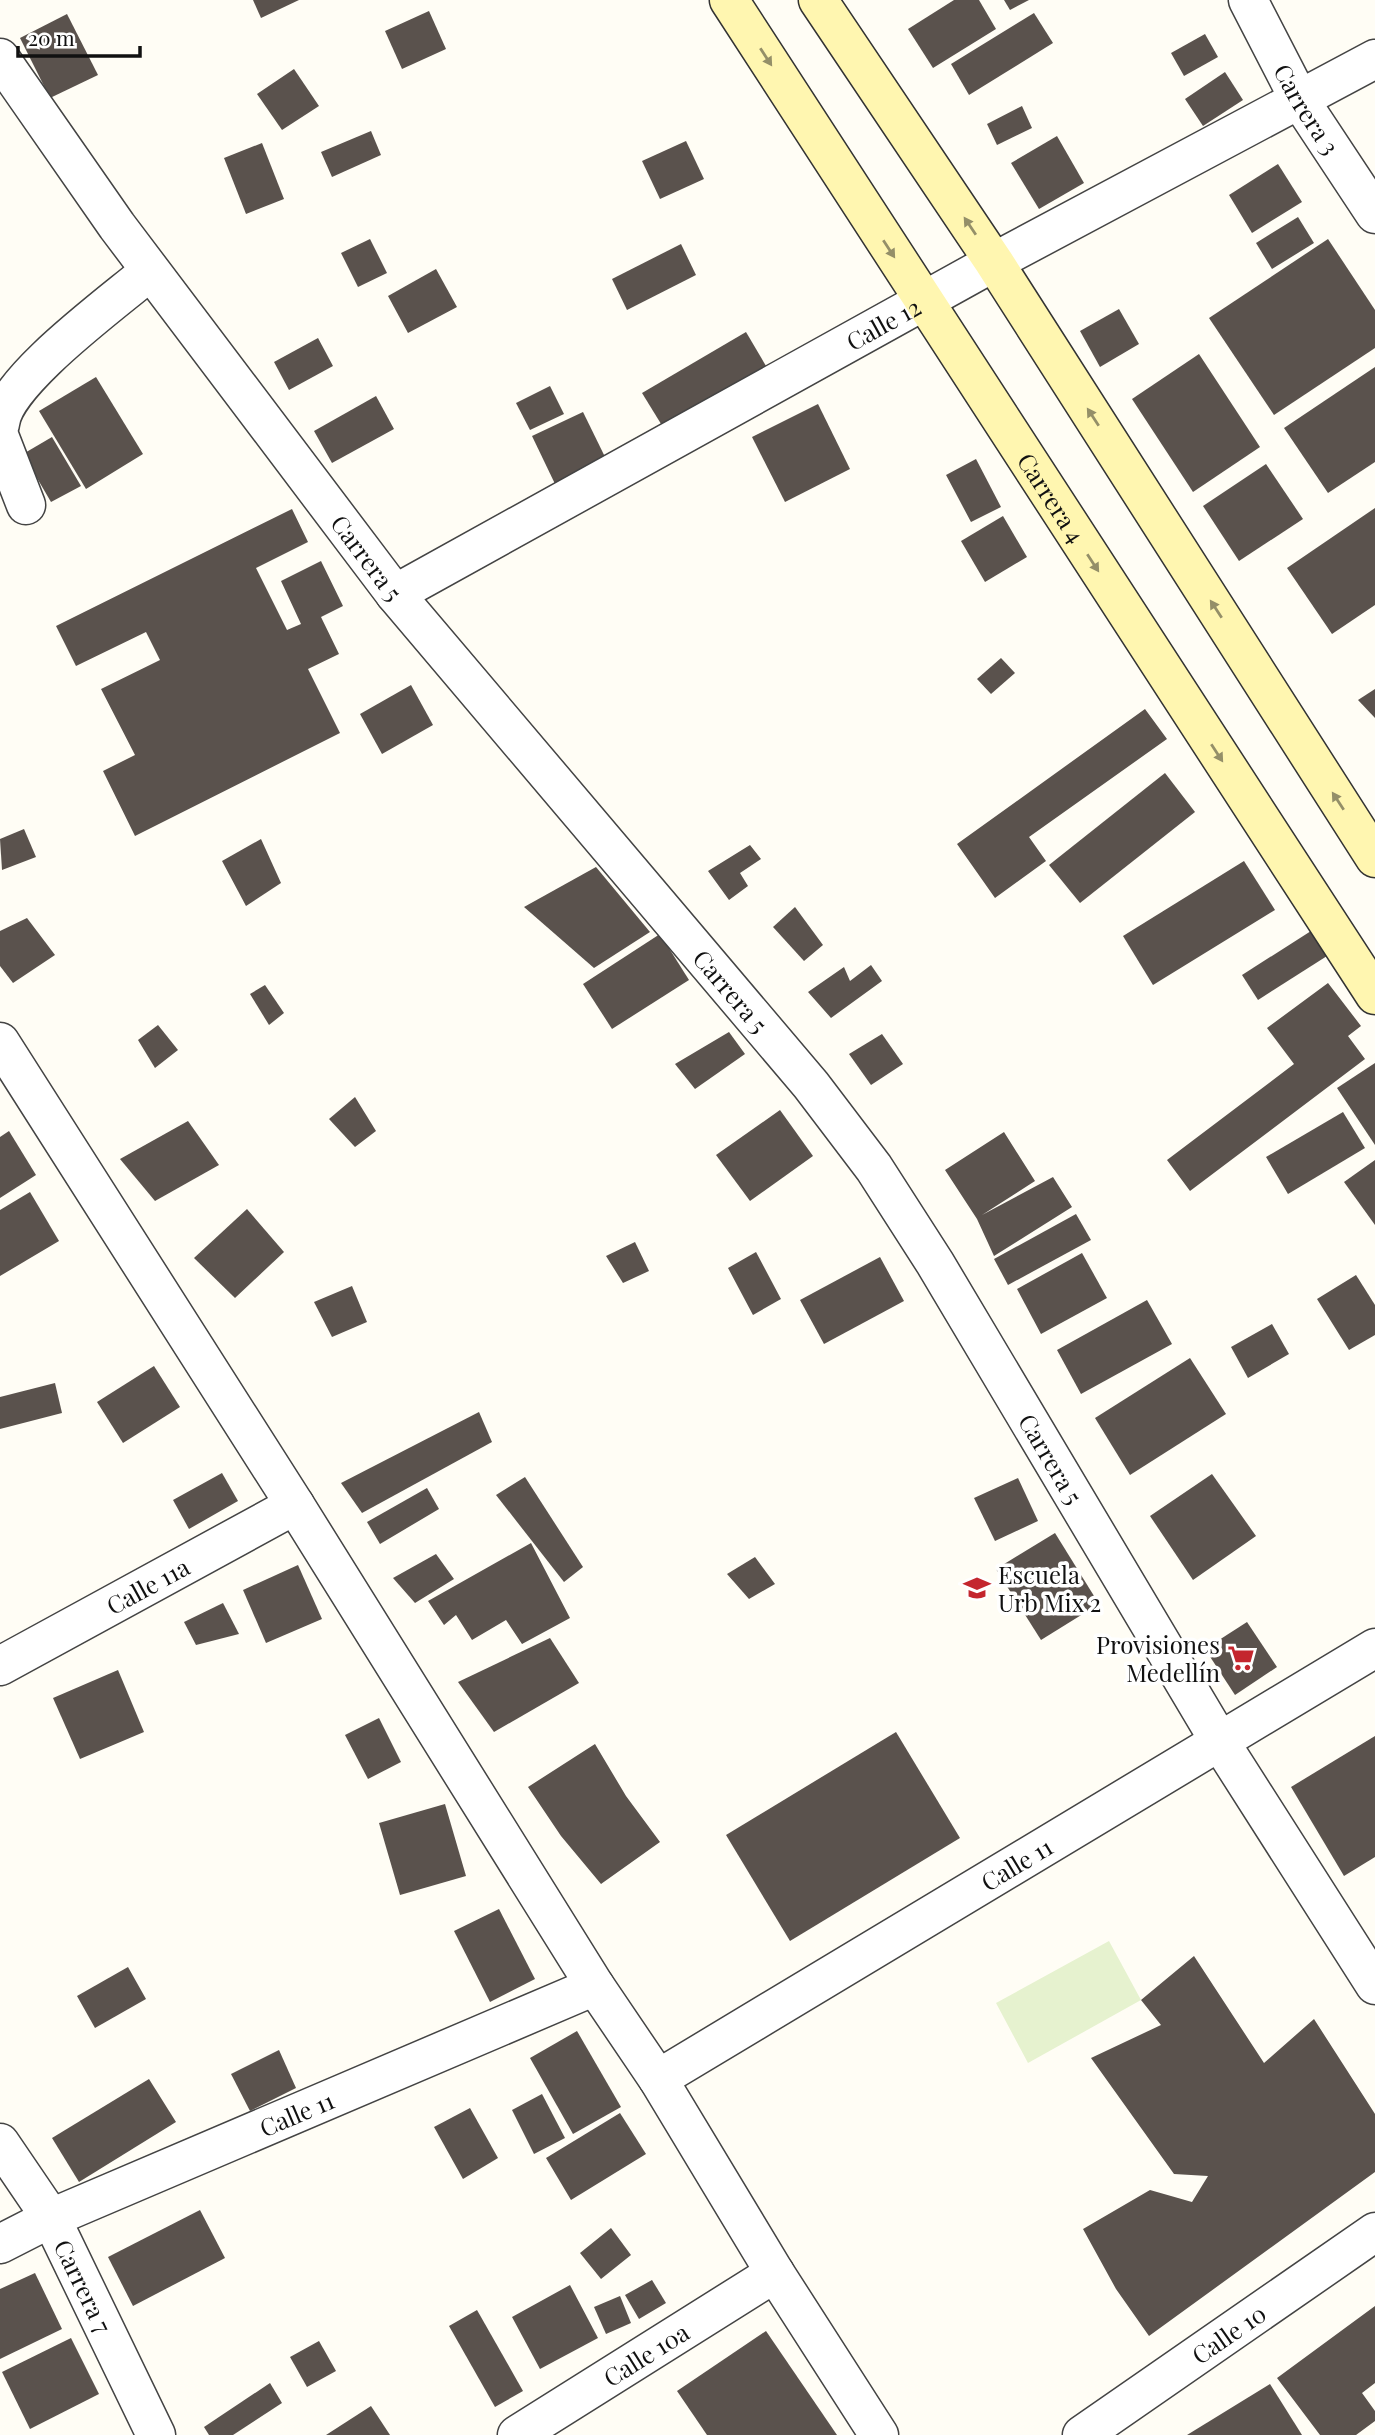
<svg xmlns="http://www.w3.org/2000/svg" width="1375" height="2435" viewBox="0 0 1375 2435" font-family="'Playfair Display',serif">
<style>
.pitch{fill:#e6f2cf}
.building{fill:#5a524d}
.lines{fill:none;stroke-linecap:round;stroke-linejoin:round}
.street-casing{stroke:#444;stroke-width:41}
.secondary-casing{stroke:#333;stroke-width:41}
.street{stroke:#fff;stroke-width:38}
.secondary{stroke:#fff6b0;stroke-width:38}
.oneway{fill:#948f68}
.labels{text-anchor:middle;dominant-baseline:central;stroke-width:7;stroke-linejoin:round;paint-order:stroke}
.street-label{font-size:24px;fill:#111;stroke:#fff}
.poi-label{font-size:24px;fill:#111;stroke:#fff;text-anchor:start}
</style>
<rect width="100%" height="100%" fill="#fffdf5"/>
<path class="pitch" d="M1109,1941L1141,2000L1028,2063L996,2003Z"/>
<g class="building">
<path d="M253,0H299L261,18Z"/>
<path d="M954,0H979L996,29L933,68L908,29Z"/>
<path d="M1004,0H1029L1010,10Z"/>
<path d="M429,11L446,49L402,69L385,31Z"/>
<path d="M1034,13L1053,43L969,95L951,64Z"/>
<path d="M67,14L98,75L50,98L20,38Z"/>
<path d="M1205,34L1218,57L1184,76L1171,53Z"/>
<path d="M294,69L319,106L282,130L257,94Z"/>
<path d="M1225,72L1243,100L1203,126L1185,99Z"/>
<path d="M1022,106L1032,128L997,145L987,124Z"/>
<path d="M371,131L381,155L332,177L321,152Z"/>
<path d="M1057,136L1084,183L1039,209L1011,163Z"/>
<path d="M686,141L704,179L660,199L642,161Z"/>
<path d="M262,143L284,199L246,214L224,158Z"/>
<path d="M1278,164L1302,202L1252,233L1229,195Z"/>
<path d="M1298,217L1314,243L1272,269L1256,243Z"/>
<path d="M370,239L387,273L358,287L341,253Z"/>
<path d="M1328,239L1375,310V348L1274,415L1209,318Z"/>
<path d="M681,244L696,275L627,310L612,279Z"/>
<path d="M436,269L457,307L408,333L388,296Z"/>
<path d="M1119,309L1139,344L1100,367L1080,331Z"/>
<path d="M746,332L769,371L666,432L642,393Z"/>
<path d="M318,338L333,366L289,390L274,362Z"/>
<path d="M1199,354L1260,447L1193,492L1132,399Z"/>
<path d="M1375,367V462L1328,493L1284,428Z"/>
<path d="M96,377L143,454L86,489L39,411Z"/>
<path d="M550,386L564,414L530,430L516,403Z"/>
<path d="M376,396L394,429L332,463L314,431Z"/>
<path d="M818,404L850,469L785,502L752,437Z"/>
<path d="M583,412L607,461L556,486L532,436Z"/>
<path d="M52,437L81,486L51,502L23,454Z"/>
<path d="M976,459L1001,507L971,522L946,475Z"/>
<path d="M1266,464L1303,519L1239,561L1203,506Z"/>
<path d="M1375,508V605L1332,634L1287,568Z"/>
<path d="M292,509L308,542L256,568L287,630L301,624L281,581L321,561L343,606L321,617L339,654L308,669L340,733L135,836L103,771L135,755L101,689L160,660L146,632L76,666L56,626Z"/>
<path d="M1003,516L1027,557L985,582L961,541Z"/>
<path d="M1001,658L1015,673L991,694L977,679Z"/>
<path d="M411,685L433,725L382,754L360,714Z"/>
<path d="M1375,689V718L1358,700Z"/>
<path d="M1145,709L1167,739L1029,837L1046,861L995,898L957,844Z"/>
<path d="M1165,773L1195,812L1080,903L1049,865Z"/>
<path d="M24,829L36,857L2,870L0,839Z"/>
<path d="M261,839L281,883L246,906L222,861Z"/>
<path d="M750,845L761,859L740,873L748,886L729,900L708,871Z"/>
<path d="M1244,861L1275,910L1153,985L1123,936Z"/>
<path d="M596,867L650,932L594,968L524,907Z"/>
<path d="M795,907L823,945L804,961L773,927Z"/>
<path d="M27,918L55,955L13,983L0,966V931Z"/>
<path d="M1311,931L1327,956L1258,1000L1242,975Z"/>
<path d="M660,934L689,980L612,1029L583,984Z"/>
<path d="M871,965L882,981L831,1018L808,992L844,967L850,981Z"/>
<path d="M1328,983L1361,1026L1348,1036L1365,1059L1190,1191L1167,1160L1294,1064L1267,1028Z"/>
<path d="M265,985L284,1013L269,1025L250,994Z"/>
<path d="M158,1025L178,1050L155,1068L138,1040Z"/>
<path d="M729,1032L745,1054L695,1089L675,1064Z"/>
<path d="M882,1034L903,1064L871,1085L849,1054Z"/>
<path d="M1375,1063V1145L1337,1088Z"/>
<path d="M355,1097L376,1131L355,1147L329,1119Z"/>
<path d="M780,1110L813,1156L750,1201L716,1155Z"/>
<path d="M1343,1112L1365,1148L1288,1194L1266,1157Z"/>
<path d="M188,1121L219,1165L155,1201L120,1159Z"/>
<path d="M9,1131L36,1175L0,1198V1137Z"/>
<path d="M1004,1132L1035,1181L982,1215L1053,1177L1072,1207L994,1256L977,1219L945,1170Z"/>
<path d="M1375,1160V1225L1344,1182Z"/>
<path d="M30,1192L59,1241L0,1276V1210Z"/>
<path d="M247,1209L284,1252L235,1298L194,1258Z"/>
<path d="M1076,1214L1091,1240L1008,1285L994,1259Z"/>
<path d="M635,1242L649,1271L623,1283L606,1256Z"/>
<path d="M756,1252L781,1299L753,1315L728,1268Z"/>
<path d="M1082,1253L1107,1298L1041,1334L1017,1289Z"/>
<path d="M880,1257L904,1301L824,1344L800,1300Z"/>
<path d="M1356,1275L1375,1305V1335L1349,1350L1317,1299Z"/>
<path d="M352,1286L367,1322L332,1337L314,1302Z"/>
<path d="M1147,1300L1172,1344L1081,1394L1057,1350Z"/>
<path d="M1272,1324L1289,1354L1248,1378L1231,1347Z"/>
<path d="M1190,1358L1226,1414L1130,1475L1095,1418Z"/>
<path d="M154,1366L180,1407L123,1443L97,1402Z"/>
<path d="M55,1383L62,1413L0,1429V1397Z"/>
<path d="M479,1412L492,1442L362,1513L341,1483Z"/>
<path d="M222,1473L238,1501L189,1529L173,1500Z"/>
<path d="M1212,1474L1256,1536L1193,1580L1150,1516Z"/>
<path d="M525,1477L583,1567L564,1582L496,1495Z"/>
<path d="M1018,1478L1038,1521L995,1541L974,1498Z"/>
<path d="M427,1488L439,1509L380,1544L367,1522Z"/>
<path d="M1055,1533L1099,1604L1041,1640L996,1569Z"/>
<path d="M531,1543L570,1618L522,1644L506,1620L472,1640L456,1615L444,1625L428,1601Z"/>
<path d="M436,1554L454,1579L415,1603L393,1578Z"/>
<path d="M755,1557L775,1584L749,1599L727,1574Z"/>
<path d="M298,1565L322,1619L266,1643L243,1590Z"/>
<path d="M223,1603L239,1634L196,1645L184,1622Z"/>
<path d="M1247,1622L1277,1667L1235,1695L1205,1649Z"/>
<path d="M550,1638L579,1683L494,1732L458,1682Z"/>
<path d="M118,1670L144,1732L80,1759L53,1698Z"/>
<path d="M379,1718L401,1762L368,1779L345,1735Z"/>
<path d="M896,1732L960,1838L790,1941L726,1835Z"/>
<path d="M1375,1736V1857L1344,1876L1291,1787Z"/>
<path d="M595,1744L626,1796L660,1842L601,1884L561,1836L528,1787Z"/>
<path d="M445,1804L466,1876L400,1895L379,1823Z"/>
<path d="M499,1909L535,1979L490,2002L454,1931Z"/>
<path d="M1194,1956L1264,2063L1314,2019L1375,2114V2172L1149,2336L1116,2289L1083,2229L1150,2190L1192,2202L1208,2176L1174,2174L1091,2058L1161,2025L1141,2000Z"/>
<path d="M128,1967L146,1999L95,2028L77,1996Z"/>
<path d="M577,2031L621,2107L573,2134L530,2058Z"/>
<path d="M279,2050L296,2088L250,2111L231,2074Z"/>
<path d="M149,2079L176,2122L79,2182L52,2138Z"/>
<path d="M542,2094L565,2138L534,2154L512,2110Z"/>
<path d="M470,2108L498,2158L463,2179L434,2127Z"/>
<path d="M620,2113L646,2154L571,2200L546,2158Z"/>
<path d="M200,2210L225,2258L133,2306L108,2257Z"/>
<path d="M611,2228L631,2255L601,2279L580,2253Z"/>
<path d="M35,2273L62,2329L0,2359V2289Z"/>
<path d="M652,2280L666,2303L639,2319L625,2295Z"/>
<path d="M570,2285L598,2338L540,2369L512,2317Z"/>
<path d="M620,2296L631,2323L606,2334L594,2307Z"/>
<path d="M1375,2306V2383L1362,2393L1375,2411V2421L1356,2435H1320L1277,2378Z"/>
<path d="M477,2310L523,2391L495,2407L449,2326Z"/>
<path d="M766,2331L837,2435H707L677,2391Z"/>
<path d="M71,2338L99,2394L30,2429L2,2372Z"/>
<path d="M319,2341L336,2371L307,2387L290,2357Z"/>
<path d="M270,2383L282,2403L233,2435H209L204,2427Z"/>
<path d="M1270,2384L1302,2435H1187Z"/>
<path d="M371,2406L390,2435H326Z"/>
</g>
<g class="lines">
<defs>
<g id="street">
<path id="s1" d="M1248,0L1299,99L1375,214"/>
<path id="s2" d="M0,58L117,226L395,594L811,1085L874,1168L935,1263L1220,1742L1375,1985"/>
<path d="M0,424C4,381 115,301 150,271"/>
<path d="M0,438L26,505"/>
<path id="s3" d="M395,594L994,262L1375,59"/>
<path d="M0,1042L295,1505L595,1986L658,2079L775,2273L879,2435"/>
<path id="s4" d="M0,1666L295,1505"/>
<path id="s5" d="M658,2079L1375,1648"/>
<path id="s6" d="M0,2143L51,2218L156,2435"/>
<path id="s7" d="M0,2244L51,2218L595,1986"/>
<path id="s8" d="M517,2435L775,2273"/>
<path id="s9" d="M1082,2435L1375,2232"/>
</g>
<g id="secondary">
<path id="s10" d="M729,0L1375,995"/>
<path d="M818,0L994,262L1375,858"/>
</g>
</defs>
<use href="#street" class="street-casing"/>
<use href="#secondary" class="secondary-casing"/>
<use href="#street" class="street"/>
<use href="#secondary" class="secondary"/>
</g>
<defs><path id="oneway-solid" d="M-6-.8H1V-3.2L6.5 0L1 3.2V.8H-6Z" transform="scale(1.75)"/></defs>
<g class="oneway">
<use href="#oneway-solid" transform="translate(766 57) rotate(57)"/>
<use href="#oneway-solid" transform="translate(970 226) rotate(-124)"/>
<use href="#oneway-solid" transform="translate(889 249) rotate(57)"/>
<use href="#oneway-solid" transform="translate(1093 417) rotate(-123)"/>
<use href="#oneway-solid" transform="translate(1093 563) rotate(57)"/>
<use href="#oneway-solid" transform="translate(1216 609) rotate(-123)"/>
<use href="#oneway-solid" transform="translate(1217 753) rotate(57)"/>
<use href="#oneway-solid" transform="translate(1338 801) rotate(-123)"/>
</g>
<defs>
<symbol id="school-bare" viewBox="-9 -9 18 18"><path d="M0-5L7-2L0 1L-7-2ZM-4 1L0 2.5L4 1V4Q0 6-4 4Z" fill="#c4262e" stroke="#fff" stroke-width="2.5" paint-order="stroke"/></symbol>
<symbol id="supermarket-bare" viewBox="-9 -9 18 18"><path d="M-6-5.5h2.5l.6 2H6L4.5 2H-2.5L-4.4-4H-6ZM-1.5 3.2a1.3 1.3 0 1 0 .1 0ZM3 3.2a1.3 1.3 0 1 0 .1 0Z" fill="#c4262e" stroke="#fff" stroke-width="2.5" paint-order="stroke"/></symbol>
</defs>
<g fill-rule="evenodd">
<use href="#school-bare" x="958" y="1569" width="38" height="38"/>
<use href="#supermarket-bare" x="1222" y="1639" width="38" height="38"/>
</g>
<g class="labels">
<g class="street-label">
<text stroke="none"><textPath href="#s1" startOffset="124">Carrera 3</textPath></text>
<text stroke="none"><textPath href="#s3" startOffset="558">Calle 12</textPath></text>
<text stroke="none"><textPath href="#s10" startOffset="593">Carrera 4</textPath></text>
<text stroke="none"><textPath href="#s2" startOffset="620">Carrera 5</textPath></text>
<text stroke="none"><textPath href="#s2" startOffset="1186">Carrera 5</textPath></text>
<text stroke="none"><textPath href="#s2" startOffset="1754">Carrera 5</textPath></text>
<text stroke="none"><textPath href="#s4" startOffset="168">Calle 11a</textPath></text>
<text stroke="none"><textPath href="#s5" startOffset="418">Calle 11</textPath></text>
<text stroke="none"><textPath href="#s7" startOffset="324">Calle 11</textPath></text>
<text stroke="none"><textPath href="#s6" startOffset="166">Carrera 7</textPath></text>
<text stroke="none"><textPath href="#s9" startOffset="178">Calle 10</textPath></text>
<text stroke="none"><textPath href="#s8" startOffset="152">Calle 10a</textPath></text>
</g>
<g class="poi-label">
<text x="998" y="1574">Escuela<tspan x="998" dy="28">Urb Mix 2</tspan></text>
<text x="1220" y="1644" text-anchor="end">Provisiones<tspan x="1220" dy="28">Medellín</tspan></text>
</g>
</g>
<path d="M18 46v10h122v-10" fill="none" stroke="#111111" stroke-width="3.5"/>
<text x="28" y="46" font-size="21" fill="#111111" stroke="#ffffff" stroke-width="5" paint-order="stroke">20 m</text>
</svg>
